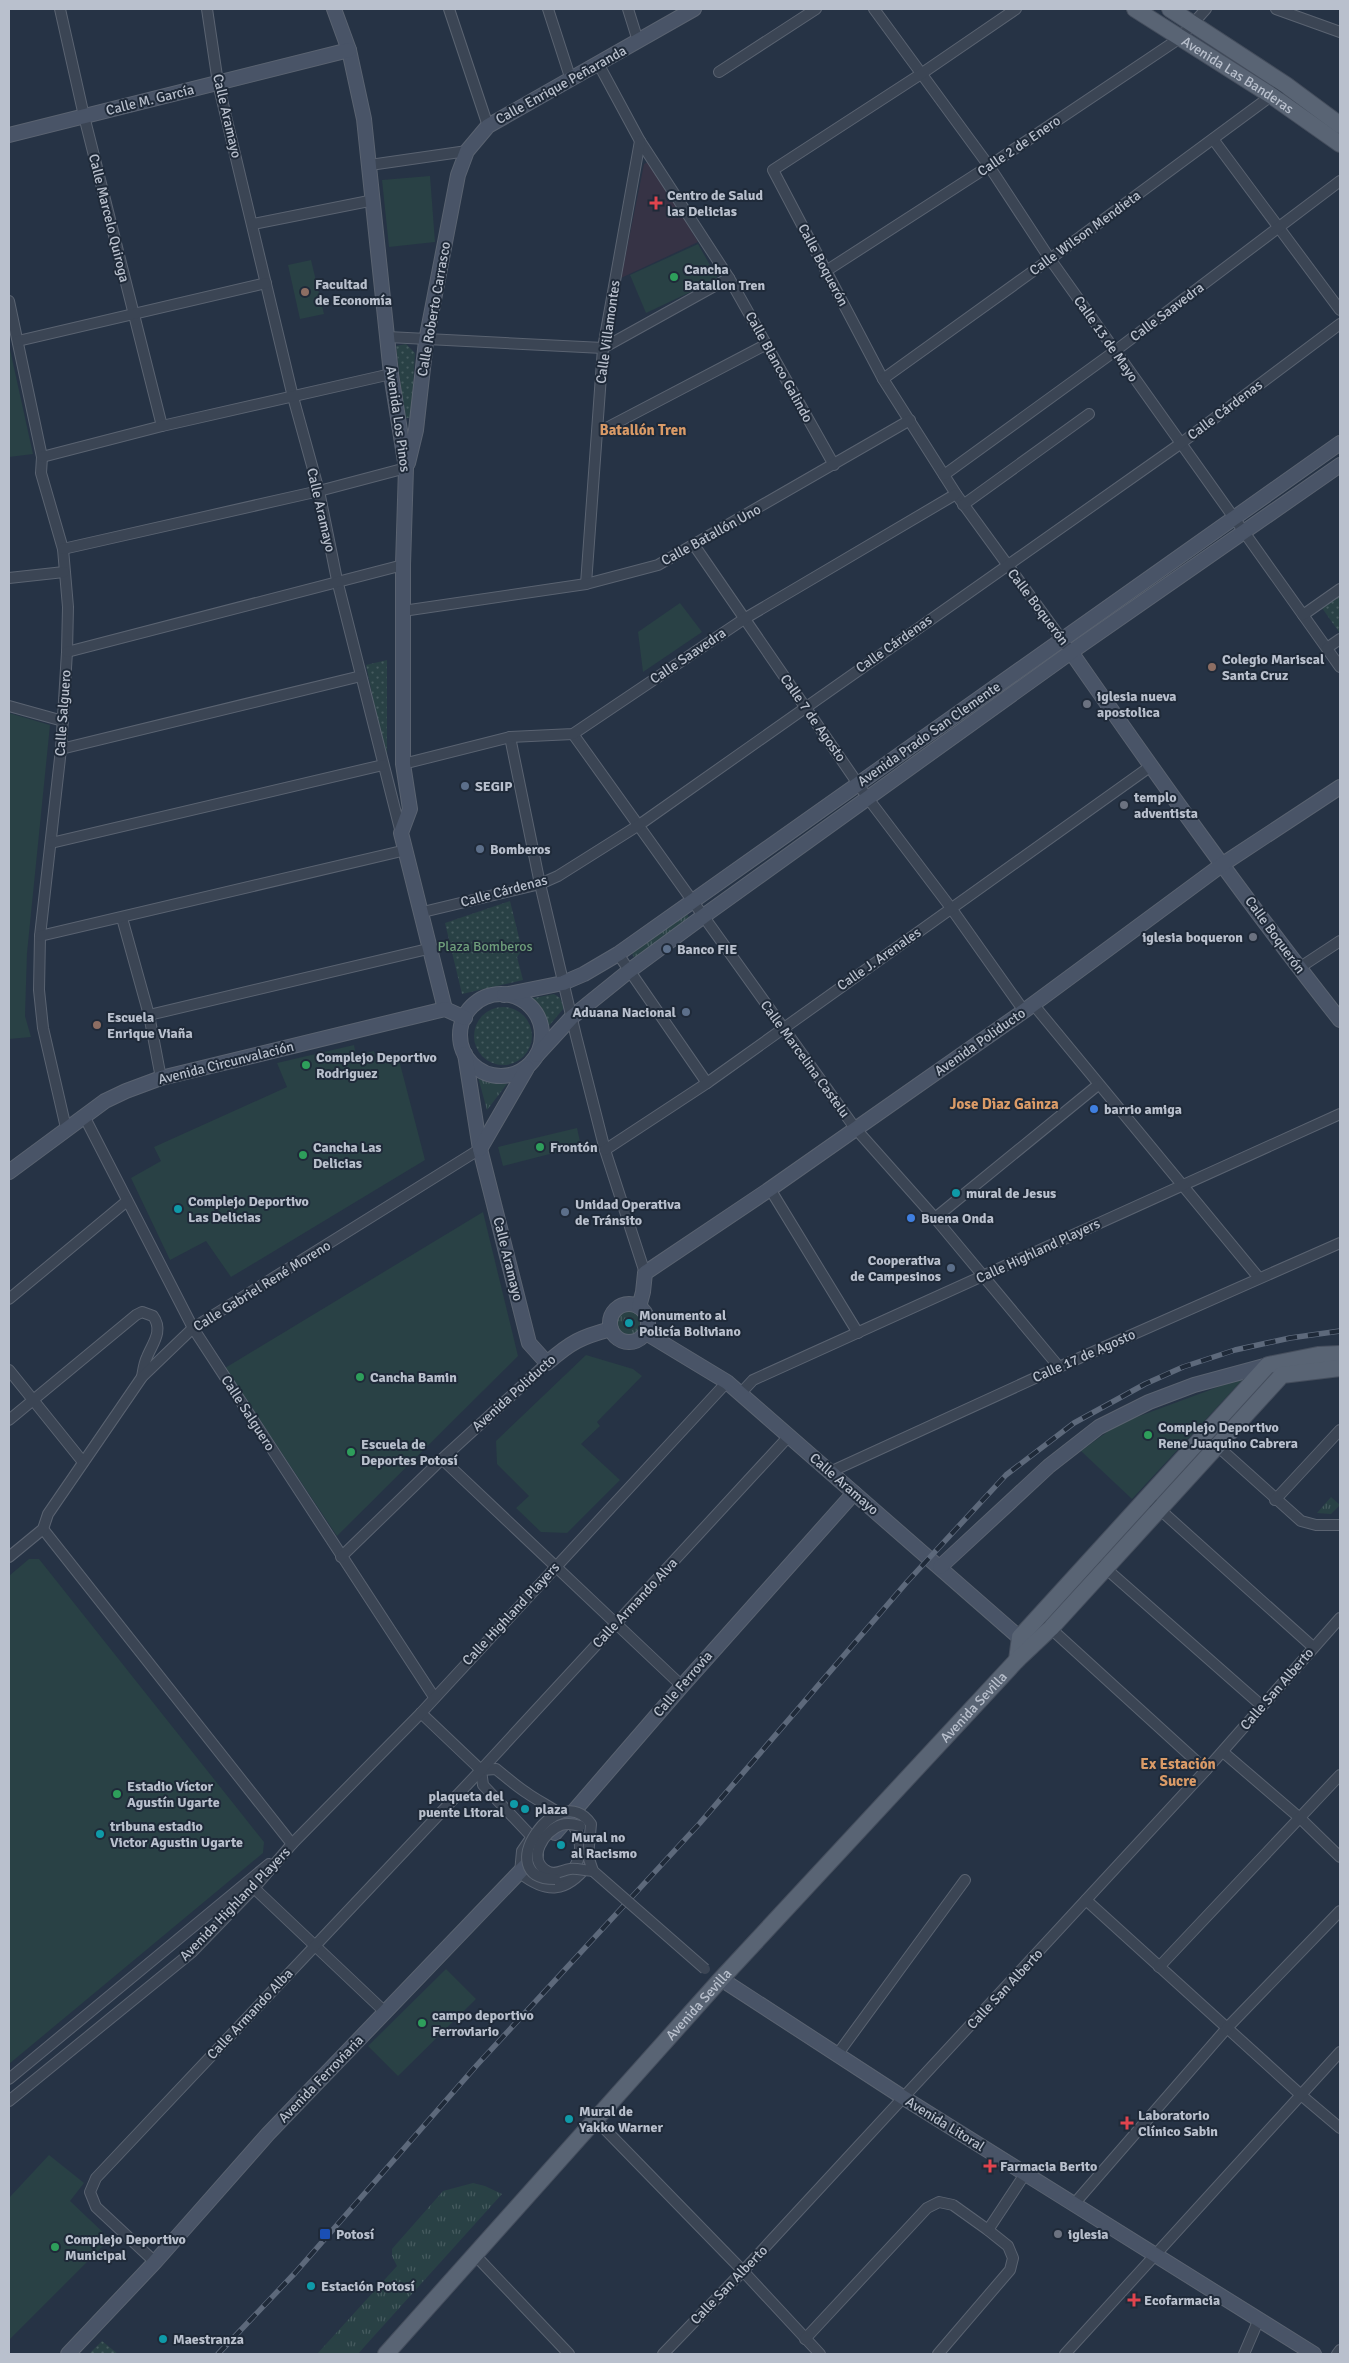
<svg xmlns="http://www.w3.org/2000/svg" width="1349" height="2363" viewBox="0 0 1349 2363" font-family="Signika,sans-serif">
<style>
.medical{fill:#363345}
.grass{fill:url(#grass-tufts)}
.park{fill:url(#park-dots)}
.garden{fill:#294145}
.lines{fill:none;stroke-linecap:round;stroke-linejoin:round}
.street-casing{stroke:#5a6371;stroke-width:12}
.secondary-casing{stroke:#5a6371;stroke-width:16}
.primary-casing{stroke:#454e5d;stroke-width:18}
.street{stroke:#3b4554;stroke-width:10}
.secondary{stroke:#495467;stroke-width:14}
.primary{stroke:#596474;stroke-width:16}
.rail-casing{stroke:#5d697b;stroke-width:5.5}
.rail{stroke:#1f2a39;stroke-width:4;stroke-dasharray:11;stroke-linecap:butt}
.street-bridge-casing{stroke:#5a6371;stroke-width:12;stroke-linecap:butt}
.street-bridge{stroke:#3b4554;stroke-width:10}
.health-dot{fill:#e0444e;stroke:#1f2a39;stroke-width:2}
.leisure-dot{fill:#2e9e5b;stroke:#1f2a39;stroke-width:2}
.education-dot{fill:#8d6e63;stroke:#1f2a39;stroke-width:2}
.worship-dot{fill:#6b7280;stroke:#1f2a39;stroke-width:2}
.service-dot{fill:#5c6f8a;stroke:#1f2a39;stroke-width:2}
.shop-dot{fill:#3f7fe0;stroke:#1f2a39;stroke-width:2}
.culture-dot{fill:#0f9aa8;stroke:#1f2a39;stroke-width:2}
.transit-dot{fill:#1a4fb4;stroke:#1f2a39;stroke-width:2}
.labels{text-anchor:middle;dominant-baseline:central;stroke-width:4;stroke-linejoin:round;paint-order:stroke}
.street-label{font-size:14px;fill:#b9c0cd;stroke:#1f2a39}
.poi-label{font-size:14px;font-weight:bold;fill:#b9c0cd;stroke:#1f2a39;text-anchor:start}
.park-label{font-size:14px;fill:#6f9f7b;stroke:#1f2a39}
.neighbourhood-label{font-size:15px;font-weight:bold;fill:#da9b67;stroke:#1f2a39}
</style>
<defs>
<pattern id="grass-tufts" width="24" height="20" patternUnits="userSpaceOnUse" patternTransform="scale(1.25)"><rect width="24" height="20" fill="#294145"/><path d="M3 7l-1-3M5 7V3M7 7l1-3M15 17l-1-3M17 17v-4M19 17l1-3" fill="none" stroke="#465b5f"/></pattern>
<pattern id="park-dots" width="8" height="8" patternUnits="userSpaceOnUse" patternTransform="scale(1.25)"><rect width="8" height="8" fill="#294145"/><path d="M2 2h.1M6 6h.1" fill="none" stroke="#465b5f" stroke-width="1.8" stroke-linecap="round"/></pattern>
</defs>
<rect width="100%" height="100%" fill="#263345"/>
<path class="medical" d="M650,161L698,242L621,278L644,164Z"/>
<g class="grass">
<path d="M687,913L689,918L636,958L633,956L632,952Z"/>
<path d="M478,1077L486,1082L507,1084L487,1110Z"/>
<circle cx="629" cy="1323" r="12"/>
<path d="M1331,1497L1340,1505L1331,1514L1317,1513Z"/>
<path d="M473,2183L485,2186L502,2194L365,2346L358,2354H317L397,2266L392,2256V2249L443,2191Z"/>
</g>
<g class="park">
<path d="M406,344L415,353L411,418H405L396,346Z"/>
<path d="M1340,595V631L1339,632L1322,608Z"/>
<path d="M387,660V765L366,665Z"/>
<path d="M510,901L522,950L517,957L523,980L462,994L445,923Z"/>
<path d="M554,994L560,998L564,1008L548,1027C545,1014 539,1007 529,999Z"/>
<circle cx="503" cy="1036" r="29"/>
<path d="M102,2341L118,2354H89Z"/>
</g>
<g class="garden">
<path d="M430,176L435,242L389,247L382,180Z"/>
<path d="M698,244L718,279L646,313L630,275Z"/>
<path d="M311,260L324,314L300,319L288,265Z"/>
<path d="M9,345L33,454L9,457Z"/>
<path d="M680,603L702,632L643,672L638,632Z"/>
<path d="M9,713L50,725L27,953L25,1016L31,1037L9,1039Z"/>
<path d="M354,1045L356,1055L374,1051L376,1060L398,1056L425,1160L231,1277L206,1241L170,1260L131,1178L161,1161L154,1147L287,1087L277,1063Z"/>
<path d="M577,1128L581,1146L503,1166L498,1147Z"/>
<path d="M483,1212L518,1356L337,1536L225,1368Z"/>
<path d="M586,1355L633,1369L642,1376L597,1422L600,1426L581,1444L620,1480L567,1533L541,1532L516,1508L529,1496L497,1464L496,1441Z"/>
<path d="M1245,1377L1132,1499L1081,1451L1118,1424Z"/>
<path d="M29,1559H39L264,1842L263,1853L9,2064V1576Z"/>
<path d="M446,1969L476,1999L398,2076L368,2046Z"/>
<path d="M49,2155L84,2183L70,2201L110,2239L9,2340V2198Z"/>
</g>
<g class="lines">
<defs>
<g id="street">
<path d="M60,9L84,116L162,426"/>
<path d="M207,9L218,83L293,397L319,491L337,580L401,833"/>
<path d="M449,9L488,126"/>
<path d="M548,9L571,80"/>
<path d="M628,9L638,41"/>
<path d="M874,9L989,166L1050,259L1340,667"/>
<path d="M1016,9L921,74L773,170L883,379L956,494L1071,652"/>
<path d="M1276,9L1340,32"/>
<path d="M599,65L640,141L729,278L834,465"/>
<path d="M719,72L816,9"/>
<path d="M1213,139L1340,310"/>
<path d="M370,165L467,151"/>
<path d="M253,224L374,200"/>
<path d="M826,271L989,166L1180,38L1206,9"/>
<path d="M9,301L42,457L41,473L63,549L68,607L67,652L61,749L40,936L39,990L43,1028L66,1128"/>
<path d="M388,337L603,348L729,278"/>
<path d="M18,341L266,283"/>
<path d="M883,379L1050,259L1286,85"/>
<path d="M597,433L767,344"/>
<path d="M42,457L162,426L391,374"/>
<path d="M944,475L1115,351L1340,181"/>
<path d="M963,505L1089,414"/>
<path d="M694,545L867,797L951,908L1024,1011"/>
<path d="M63,549L319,491L406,468"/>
<path d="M9,578L64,572"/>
<path d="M586,584L603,348L640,141"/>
<path d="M403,611L586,584L658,565L910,420"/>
<path d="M1303,615L1340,589"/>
<path d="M1327,648L1340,639"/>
<path d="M67,652L403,565"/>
<path d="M9,706L63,721"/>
<path d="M573,734L855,1128L935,1218L1059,1367"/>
<path d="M510,737L540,884L576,1036L605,1150L645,1273"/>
<path d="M61,749L361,676"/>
<path d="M403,764L510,737L573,734L744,619L956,494"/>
<path d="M51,843L383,765"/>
<path d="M423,912L540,884L558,876L639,825L1180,444L1340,324"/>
<path d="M122,918L149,1015L161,1078"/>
<path d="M40,936L406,850"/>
<path d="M618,954L707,1083"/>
<path d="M1299,968L1340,941"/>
<path d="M1033,1004L1259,1278"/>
<path d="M149,1015L432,948"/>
<path d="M84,1116L193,1328L434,1697"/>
<path d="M605,1150L707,1083L1151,766"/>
<path d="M770,1189L858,1333"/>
<path d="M935,1218L1098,1085"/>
<path d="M9,1299L127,1201"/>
<path d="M9,1370L83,1462"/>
<path d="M740,1394L753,1380L1340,1114"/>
<path d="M9,1420L136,1315L142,1312L153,1316C164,1331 152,1344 147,1357C144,1363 143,1371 142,1377"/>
<path d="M1214,1443L1301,1521L1316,1525H1340"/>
<path d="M442,1459L682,1686"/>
<path d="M830,1472L1059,1367L1340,1243"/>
<path d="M1147,1498L1313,1647"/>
<path d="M1275,1500L1340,1430"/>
<path d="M43,1529L292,1844"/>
<path d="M9,1557L43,1529L48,1514L142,1377L193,1328L480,1149"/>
<path d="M341,1557L442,1459L547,1363"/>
<path d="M1103,1566L1262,1706"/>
<path d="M1048,1626L1206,1770"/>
<path d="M421,1713L481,1770L483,1785L532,1837"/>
<path d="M1223,1752L1301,1819L1340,1857"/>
<path d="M481,1770L496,1769C506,1777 516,1786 527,1793C542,1804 563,1812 574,1827C580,1836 581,1847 579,1857C575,1870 567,1876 555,1879"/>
<path d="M531,1838L522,1851L520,1873C547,1894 566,1893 588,1865"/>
<path d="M254,1888L385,2012"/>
<path d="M1086,1900L1301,2095L1340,2128"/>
<path d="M1159,1967L1340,1775"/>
<path d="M837,2055L965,1880"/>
<path d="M9,2079L269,1864"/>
<path d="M9,2101L192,1952L254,1888L292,1844L421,1713L727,1382"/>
<path d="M596,2120L743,2271L820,2354"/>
<path d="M1074,2204L1227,2028L1340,1911"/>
<path d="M988,2230L1025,2174"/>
<path d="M475,2255L569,2354"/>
<path d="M155,2262L96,2207L90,2192L96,2178L481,1770L789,1436"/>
<path d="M805,2339L927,2208L939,2202L953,2205L988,2230L1008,2246L1013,2258L1010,2270L938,2354"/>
<path d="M663,2354L743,2271L1206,1770L1340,1618"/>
<path d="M1065,2354L1340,2052"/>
<path d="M1244,2354L1259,2319"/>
<path d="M1337,2354L1340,2350"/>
</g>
<g id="secondary">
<path d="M334,9L349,50L364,119L391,374L406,468L403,565V764L410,809L401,833L445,1009"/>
<path d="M9,135L349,50"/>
<path d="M408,463L416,430L426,341L458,175L467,151L488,126L694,9"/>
<path d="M1071,652C1158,777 1246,901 1340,1020"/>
<circle cx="501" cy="1035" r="41"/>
<path d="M504,995L563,983L584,974L618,954L1340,443"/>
<path d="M465,1054L480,1149L529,1343L547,1363C571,1342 581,1337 611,1329"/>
<path d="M537,1055L572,1017L629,971L705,915L1071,652L1340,465"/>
<path d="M480,1149L527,1068"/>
<path d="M9,1172L105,1101L126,1091L161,1078L445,1009L465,1018"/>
<circle cx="629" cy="1323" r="19"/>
<path d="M639,1307L643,1292L645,1273L770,1189L1024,1011L1223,864L1340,787"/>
<path d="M646,1333L727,1382L1028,1645"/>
<path d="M940,1567L1049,1466L1099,1427L1149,1402L1194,1385L1268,1365"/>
<path d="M555,1833L682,1686L854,1493"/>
<path d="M721,1979L904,2098L1314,2354"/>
<path d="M68,2354L155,2262L268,2134L536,1855"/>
</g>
<g id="primary">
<path id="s1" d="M1135,9L1272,96L1340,144"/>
<path d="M1170,9L1286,85L1340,125"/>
<path d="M1017,1660L1020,1637L1268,1365L1318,1355L1340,1354"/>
<path id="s2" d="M386,2354L721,1979L1017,1660L1051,1628L1282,1375L1340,1368"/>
</g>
</defs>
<use href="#street" class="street-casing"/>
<use href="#secondary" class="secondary-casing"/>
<use href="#primary" class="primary-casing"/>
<use href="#street" class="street"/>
<use href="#secondary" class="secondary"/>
<use href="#primary" class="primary"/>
<defs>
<path id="rail" d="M218,2354L295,2273L477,2065L700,1823L907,1582L1006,1475L1074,1423L1145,1384L1183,1367L1235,1350L1290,1338L1340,1331"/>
</defs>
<use href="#rail" class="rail-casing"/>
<use href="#rail" class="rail"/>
<defs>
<g id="street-bridge">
<path d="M580,1826C574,1824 567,1823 561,1825C544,1831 526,1859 547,1871C555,1876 562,1870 570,1869C577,1868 586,1871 593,1871"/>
<path d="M555,1879C488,1879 559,1776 591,1824L588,1856L593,1871L705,1969"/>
</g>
</defs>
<use href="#street-bridge" class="street-bridge-casing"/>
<use href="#street-bridge" class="street-bridge"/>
</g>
<g class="health-dot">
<path d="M653.5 195.5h5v5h5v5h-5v5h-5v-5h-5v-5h5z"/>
<path d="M1124.5 2115.5h5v5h5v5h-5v5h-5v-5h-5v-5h5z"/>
<path d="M987.5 2158.5h5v5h5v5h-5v5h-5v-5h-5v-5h5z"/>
<path d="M1131.5 2292.5h5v5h5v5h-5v5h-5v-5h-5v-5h5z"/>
</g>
<g class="leisure-dot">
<circle cx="674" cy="277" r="5"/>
<circle cx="306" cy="1065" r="5"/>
<circle cx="540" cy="1147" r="5"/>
<circle cx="303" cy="1155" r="5"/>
<circle cx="360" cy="1377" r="5"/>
<circle cx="1148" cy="1435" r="5"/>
<circle cx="351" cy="1452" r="5"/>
<circle cx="117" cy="1794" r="5"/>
<circle cx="422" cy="2023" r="5"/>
<circle cx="55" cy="2247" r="5"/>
</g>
<g class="education-dot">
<circle cx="305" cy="292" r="5"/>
<circle cx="1212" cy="667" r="5"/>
<circle cx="97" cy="1025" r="5"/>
</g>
<g class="worship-dot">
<circle cx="1087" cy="704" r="5"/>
<circle cx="1124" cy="805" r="5"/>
<circle cx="1253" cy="937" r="5"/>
<circle cx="1058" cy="2234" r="5"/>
</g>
<g class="service-dot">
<circle cx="465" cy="786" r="5"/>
<circle cx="480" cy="849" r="5"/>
<circle cx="667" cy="949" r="5"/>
<circle cx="686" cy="1012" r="5"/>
<circle cx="565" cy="1212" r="5"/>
<circle cx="951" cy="1268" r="5"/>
</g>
<g class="shop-dot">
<circle cx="1094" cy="1109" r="5"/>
<circle cx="911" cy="1218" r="5"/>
</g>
<g class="culture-dot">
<circle cx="956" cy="1193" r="5"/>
<circle cx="178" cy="1209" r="5"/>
<circle cx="629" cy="1323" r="5"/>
<circle cx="514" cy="1804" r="5"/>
<circle cx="525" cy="1809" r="5"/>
<circle cx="100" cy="1834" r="5"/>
<circle cx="561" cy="1845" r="5"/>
<circle cx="569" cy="2119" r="5"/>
<circle cx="311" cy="2286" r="5"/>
<circle cx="163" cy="2339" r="5"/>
</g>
<rect class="transit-dot" x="319" y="2228" width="12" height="12" rx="2.5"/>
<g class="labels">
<g class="street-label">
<text stroke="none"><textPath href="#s1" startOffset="122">Avenida Las Banderas</textPath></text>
<text transform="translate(561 85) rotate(-29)">Calle Enrique Peñaranda</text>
<text transform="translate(150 100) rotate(-14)">Calle M. García</text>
<text transform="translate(227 116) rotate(77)">Calle Aramayo</text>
<text transform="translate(1019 146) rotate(-34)">Calle 2 de Enero</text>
<text transform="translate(109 218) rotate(76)">Calle Marcelo Quiroga</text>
<text transform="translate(1085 233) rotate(-36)">Calle Wilson Mendieta</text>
<text transform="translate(823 265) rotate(62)">Calle Boquerón</text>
<text transform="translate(434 309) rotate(-80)">Calle Roberto Carrasco</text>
<text transform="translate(1167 312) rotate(-37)">Calle Saavedra</text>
<text transform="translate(608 332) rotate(-82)">Calle Villamontes</text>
<text transform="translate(1106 339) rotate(55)">Calle 13 de Mayo</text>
<text transform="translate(779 367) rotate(61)">Calle Blanco Galindo</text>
<text transform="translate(1225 410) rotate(-37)">Calle Cárdenas</text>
<text transform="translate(398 419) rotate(82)">Avenida Los Pinos</text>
<text transform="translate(321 510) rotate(77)">Calle Aramayo</text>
<text transform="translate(711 535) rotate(-29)">Calle Batallón Uno</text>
<text transform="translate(1038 607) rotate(53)">Calle Boquerón</text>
<text transform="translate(894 644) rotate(-35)">Calle Cárdenas</text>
<text transform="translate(688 656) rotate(-34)">Calle Saavedra</text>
<text transform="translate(63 713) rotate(-86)">Calle Salguero</text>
<text transform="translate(813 718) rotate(55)">Calle 7 de Agosto</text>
<text transform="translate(929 734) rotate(-35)">Avenida Prado San Clemente</text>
<text transform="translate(504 891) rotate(-15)">Calle Cárdenas</text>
<text transform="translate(1275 935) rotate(54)">Calle Boquerón</text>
<text transform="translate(879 959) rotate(-35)">Calle J. Arenales</text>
<text transform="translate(980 1042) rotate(-35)">Avenida Poliducto</text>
<text transform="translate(805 1059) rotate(54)">Calle Marcelina Castelu</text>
<text transform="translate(226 1063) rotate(-14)">Avenida Circunvalación</text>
<text transform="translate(1038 1251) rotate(-25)">Calle Highland Players</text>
<text transform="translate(508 1259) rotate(76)">Calle Aramayo</text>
<text transform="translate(262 1286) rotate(-32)">Calle Gabriel René Moreno</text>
<text transform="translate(1084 1356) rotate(-24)">Calle 17 de Agosto</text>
<text transform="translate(514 1393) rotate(-42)">Avenida Poliducto</text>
<text transform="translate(248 1413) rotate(57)">Calle Salguero</text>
<text transform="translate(844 1484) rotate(41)">Calle Aramayo</text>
<text transform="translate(635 1603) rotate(-47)">Calle Armando Alva</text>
<text transform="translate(511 1614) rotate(-47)">Calle Highland Players</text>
<text transform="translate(683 1684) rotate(-49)">Calle Ferrovia</text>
<text transform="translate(1277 1689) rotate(-49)">Calle San Alberto</text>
<text stroke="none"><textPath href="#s2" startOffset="874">Avenida Sevilla</textPath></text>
<text transform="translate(235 1904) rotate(-46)">Avenida Highland Players</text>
<text transform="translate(1005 1989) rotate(-47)">Calle San Alberto</text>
<text stroke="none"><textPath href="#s2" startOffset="469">Avenida Sevilla</textPath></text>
<text transform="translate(250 2014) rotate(-47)">Calle Armando Alba</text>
<text transform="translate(321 2079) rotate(-46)">Avenida Ferroviaria</text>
<text transform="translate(945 2124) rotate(32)">Avenida Litoral</text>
<text transform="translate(729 2285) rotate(-46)">Calle San Alberto</text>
</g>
<g class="poi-label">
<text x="667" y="195">Centro de Salud<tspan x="667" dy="16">las Delicias</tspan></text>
<text x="684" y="269">Cancha<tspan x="684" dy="16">Batallon Tren</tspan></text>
<text x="315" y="284">Facultad<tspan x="315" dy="16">de Economía</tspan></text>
<text x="1222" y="659">Colegio Mariscal<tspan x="1222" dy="16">Santa Cruz</tspan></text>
<text x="1097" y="696">iglesia nueva<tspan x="1097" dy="16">apostolica</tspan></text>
<text x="475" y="786">SEGIP</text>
<text x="1134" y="797">templo<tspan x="1134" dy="16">adventista</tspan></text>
<text x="490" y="849">Bomberos</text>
<text x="1243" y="937" text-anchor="end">iglesia boqueron</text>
<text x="677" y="949">Banco FIE</text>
<text x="676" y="1012" text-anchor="end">Aduana Nacional</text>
<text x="107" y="1017">Escuela<tspan x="107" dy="16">Enrique Viaña</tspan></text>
<text x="316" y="1057">Complejo Deportivo<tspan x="316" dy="16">Rodriguez</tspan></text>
<text x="1104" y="1109">barrio amiga</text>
<text x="313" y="1147">Cancha Las<tspan x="313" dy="16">Delicias</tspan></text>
<text x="550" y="1147">Frontón</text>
<text x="966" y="1193">mural de Jesus</text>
<text x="188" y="1201">Complejo Deportivo<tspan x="188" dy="16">Las Delicias</tspan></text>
<text x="575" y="1204">Unidad Operativa<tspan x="575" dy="16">de Tránsito</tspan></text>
<text x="921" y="1218">Buena Onda</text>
<text x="941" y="1260" text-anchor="end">Cooperativa<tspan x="941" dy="16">de Campesinos</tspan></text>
<text x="639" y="1315">Monumento al<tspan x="639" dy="16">Policía Boliviano</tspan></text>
<text x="370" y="1377">Cancha Bamin</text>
<text x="1158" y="1427">Complejo Deportivo<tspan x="1158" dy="16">Rene Juaquino Cabrera</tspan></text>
<text x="361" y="1444">Escuela de<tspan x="361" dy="16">Deportes Potosí</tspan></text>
<text x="127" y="1786">Estadio Víctor<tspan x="127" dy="16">Agustín Ugarte</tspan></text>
<text x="504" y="1796" text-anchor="end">plaqueta del<tspan x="504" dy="16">puente Litoral</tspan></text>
<text x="535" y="1809">plaza</text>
<text x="110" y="1826">tribuna estadio<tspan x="110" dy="16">Victor Agustin Ugarte</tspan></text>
<text x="571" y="1837">Mural no<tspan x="571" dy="16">al Racismo</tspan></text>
<text x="432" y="2015">campo deportivo<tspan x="432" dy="16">Ferroviario</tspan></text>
<text x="579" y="2111">Mural de<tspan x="579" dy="16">Yakko Warner</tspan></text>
<text x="1138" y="2115">Laboratorio<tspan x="1138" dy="16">Clínico Sabin</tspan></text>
<text x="1000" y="2166">Farmacia Berito</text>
<text x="336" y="2234">Potosí</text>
<text x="1068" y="2234">iglesia</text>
<text x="65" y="2239">Complejo Deportivo<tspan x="65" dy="16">Municipal</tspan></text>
<text x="321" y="2286">Estación Potosí</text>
<text x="1144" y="2300">Ecofarmacia</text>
<text x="173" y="2339">Maestranza</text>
</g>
<g class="park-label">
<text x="485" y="946">Plaza Bomberos</text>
</g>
<g class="neighbourhood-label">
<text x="643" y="430">Batallón Tren</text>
<text x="1004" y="1104">Jose Diaz Gainza</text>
<text x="1178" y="1764">Ex Estación<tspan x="1178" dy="17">Sucre</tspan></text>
</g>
</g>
<rect width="1349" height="2363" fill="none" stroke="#b9c0cd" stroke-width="20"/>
</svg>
